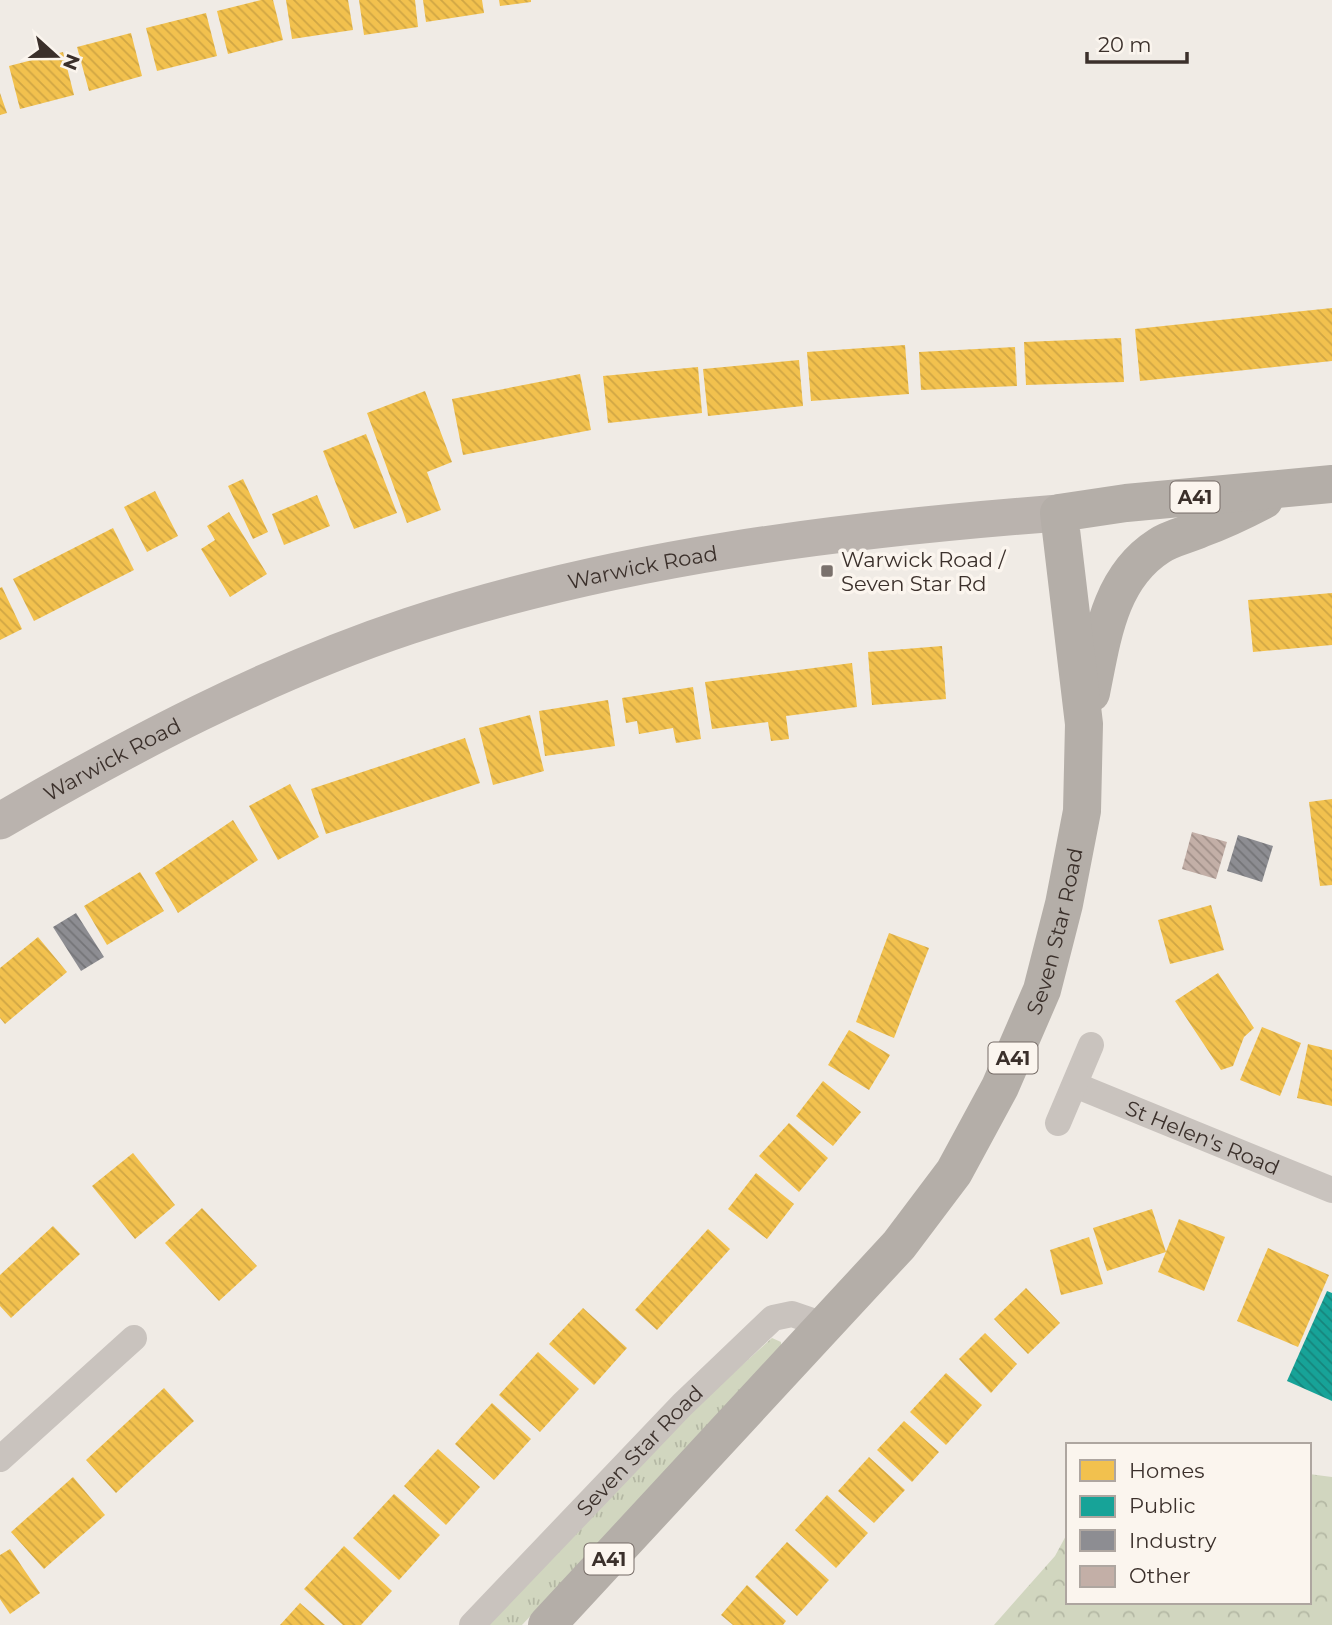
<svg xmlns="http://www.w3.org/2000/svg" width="1332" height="1625" viewBox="0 0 1332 1625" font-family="Montserrat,sans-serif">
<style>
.grass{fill:url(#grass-tufts)}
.forest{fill:url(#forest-crowns)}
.homes{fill:url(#homes-back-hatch)}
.public{fill:url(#public-back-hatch)}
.industry{fill:url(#industry-back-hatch)}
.building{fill:url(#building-back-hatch)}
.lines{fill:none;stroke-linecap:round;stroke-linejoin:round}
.minor{stroke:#c9c3be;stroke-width:26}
.secondary{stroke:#bab3ae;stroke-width:37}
.trunk{stroke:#b4aea8;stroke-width:38}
.poi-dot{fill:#7a716c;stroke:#fbf5ee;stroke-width:2.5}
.labels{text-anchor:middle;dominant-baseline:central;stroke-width:7;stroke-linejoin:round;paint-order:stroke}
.shield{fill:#fbf5ee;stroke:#756b66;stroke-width:2}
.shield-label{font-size:19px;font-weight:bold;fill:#3b302b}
.poi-label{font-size:21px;fill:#3b302b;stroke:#fbf5ee;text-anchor:start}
.street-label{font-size:21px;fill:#3b302b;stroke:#fbf5ee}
</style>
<defs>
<pattern id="grass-tufts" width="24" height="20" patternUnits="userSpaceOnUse" patternTransform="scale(1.75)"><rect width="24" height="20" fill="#d1d6bf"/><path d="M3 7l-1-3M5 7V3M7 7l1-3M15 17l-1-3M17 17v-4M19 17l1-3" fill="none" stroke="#b4b8a4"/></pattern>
<pattern id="forest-crowns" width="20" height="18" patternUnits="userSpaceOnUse" patternTransform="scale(1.75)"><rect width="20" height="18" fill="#d1d6bf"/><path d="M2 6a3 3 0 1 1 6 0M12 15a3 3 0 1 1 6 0" fill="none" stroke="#b4b8a4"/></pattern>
<pattern id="homes-back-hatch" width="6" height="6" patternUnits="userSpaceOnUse" patternTransform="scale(1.75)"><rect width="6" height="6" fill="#f2c14e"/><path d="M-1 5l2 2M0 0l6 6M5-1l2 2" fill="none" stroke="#d0a644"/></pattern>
<pattern id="public-back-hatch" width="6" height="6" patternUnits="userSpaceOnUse" patternTransform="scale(1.75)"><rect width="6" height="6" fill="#17a398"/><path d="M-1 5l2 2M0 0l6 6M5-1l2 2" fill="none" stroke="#16857c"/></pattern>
<pattern id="industry-back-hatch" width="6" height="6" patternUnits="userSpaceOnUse" patternTransform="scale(1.75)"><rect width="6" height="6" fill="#8d8d92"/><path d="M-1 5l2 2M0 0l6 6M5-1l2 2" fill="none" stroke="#747477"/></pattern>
<pattern id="building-back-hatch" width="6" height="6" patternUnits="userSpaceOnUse" patternTransform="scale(1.75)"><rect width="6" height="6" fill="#c3afa7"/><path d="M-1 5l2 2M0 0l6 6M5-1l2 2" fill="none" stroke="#a08f88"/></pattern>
</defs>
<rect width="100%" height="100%" fill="#f0ebe5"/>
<path class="grass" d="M772,1338L781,1342V1348L522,1625H489L679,1422Z"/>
<path class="forest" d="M1309,1474L1332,1477V1625H994L1055,1556L1068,1532V1602H1309Z"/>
<g class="homes">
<path d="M261,0H273L283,40L228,54L217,11Z"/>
<path d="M286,0H348L353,30L292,39Z"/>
<path d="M359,0H415L418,27L364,35Z"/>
<path d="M423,0H482L484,13L426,22Z"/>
<path d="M499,0H531V2L500,6Z"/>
<path d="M206,13L217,56L157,71L146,28Z"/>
<path d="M131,33L142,76L89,91L77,47Z"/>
<path d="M63,52L74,95L20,109L9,66Z"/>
<path d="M0,93L7,113L0,115Z"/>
<path d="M1332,308V361L1140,381L1135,329Z"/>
<path d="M1121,338L1124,382L1026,385L1024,342Z"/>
<path d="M905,345L909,394L811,401L807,352Z"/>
<path d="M1015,347L1017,386L921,390L919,352Z"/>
<path d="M799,360L803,406L708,416L703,369Z"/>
<path d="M698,367L702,413L608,423L603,376Z"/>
<path d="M580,374L591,430L463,455L452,399Z"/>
<path d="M425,391L452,462L427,472L441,510L407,523L367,413Z"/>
<path d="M366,434L397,513L354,529L323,451Z"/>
<path d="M243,479L268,532L253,539L228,486Z"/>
<path d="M155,491L178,536L147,552L124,507Z"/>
<path d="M317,495L330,526L284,545L272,514Z"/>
<path d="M229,512L267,574L230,597L201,549L215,540L207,526Z"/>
<path d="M113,528L134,570L34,621L13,579Z"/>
<path d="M2,587L22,629L0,640V588Z"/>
<path d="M1332,593V645L1253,652L1248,600Z"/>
<path d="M942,646L946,699L872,705L868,652Z"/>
<path d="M852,663L857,707L786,716L789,739L771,741L768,722L712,729L705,682Z"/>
<path d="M693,687L701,739L676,743L673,728L639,734L637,721L626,723L622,698Z"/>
<path d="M608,700L615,746L545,756L539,711Z"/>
<path d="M530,715L544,771L493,785L479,728Z"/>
<path d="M465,738L480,783L326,834L311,789Z"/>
<path d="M290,784L319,837L278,860L249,806Z"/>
<path d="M1332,799V885L1320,886L1309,802Z"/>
<path d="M233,820L258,860L178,913L155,873Z"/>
<path d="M140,872L164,911L107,945L84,906Z"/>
<path d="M1211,905L1224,950L1170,964L1158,920Z"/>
<path d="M889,933L929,948L894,1038L856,1022Z"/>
<path d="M38,937L67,972L5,1024L0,1018V968Z"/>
<path d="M1218,973L1254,1028L1244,1037L1233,1066L1221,1070L1175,1001Z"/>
<path d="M1262,1027L1301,1043L1280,1096L1240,1080Z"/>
<path d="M849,1030L890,1055L869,1090L828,1065Z"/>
<path d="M1308,1044L1332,1050V1106L1297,1098Z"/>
<path d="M823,1081L861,1112L833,1146L796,1116Z"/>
<path d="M789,1123L828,1158L799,1192L759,1156Z"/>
<path d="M133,1153L175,1205L135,1239L92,1186Z"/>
<path d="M756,1173L794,1204L767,1239L728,1209Z"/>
<path d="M202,1208L257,1266L219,1301L165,1243Z"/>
<path d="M1152,1209L1166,1252L1107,1271L1093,1228Z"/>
<path d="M1179,1219L1225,1237L1204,1291L1158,1272Z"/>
<path d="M53,1226L80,1254L11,1318L0,1306V1275Z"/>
<path d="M708,1229L730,1249L657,1330L635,1310Z"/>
<path d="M1089,1237L1103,1284L1061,1295L1050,1250Z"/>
<path d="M1268,1248L1329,1275L1298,1347L1237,1321Z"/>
<path d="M1026,1288L1060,1323L1028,1354L994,1319Z"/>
<path d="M583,1308L627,1348L594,1385L549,1344Z"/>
<path d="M985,1333L1017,1364L991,1393L959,1359Z"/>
<path d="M538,1352L579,1389L540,1432L499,1395Z"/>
<path d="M946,1373L982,1405L946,1445L910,1412Z"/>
<path d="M164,1388L194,1421L116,1493L86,1460Z"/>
<path d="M492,1403L531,1439L494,1480L455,1444Z"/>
<path d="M904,1421L939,1452L912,1482L877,1450Z"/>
<path d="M438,1449L480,1487L446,1525L404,1486Z"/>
<path d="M869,1457L905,1490L874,1523L838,1491Z"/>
<path d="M73,1477L105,1515L44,1569L11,1532Z"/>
<path d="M394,1494L440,1535L399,1580L353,1538Z"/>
<path d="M827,1495L868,1533L836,1568L795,1530Z"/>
<path d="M787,1542L829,1580L797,1616L755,1577Z"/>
<path d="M344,1546L392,1591L361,1625H343L304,1589Z"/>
<path d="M10,1549L40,1593L10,1614L0,1599V1555Z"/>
<path d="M747,1585L786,1621L783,1625H733L721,1615Z"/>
<path d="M300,1603L325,1625H280Z"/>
</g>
<path class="public" d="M1327,1291L1332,1293V1401L1287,1381Z"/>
<g class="industry">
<path d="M1238,835L1273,846L1262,882L1227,871Z"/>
<path d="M76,913L104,957L81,971L53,927Z"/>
</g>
<path class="building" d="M1192,832L1227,842L1216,879L1182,869Z"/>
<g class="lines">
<g class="minor">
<path id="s1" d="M1075,1085L1332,1190"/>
<path d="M1058,1123L1091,1045"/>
<path d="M0,1459L134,1338"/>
<path id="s2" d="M472,1625L682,1405L773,1318L792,1314L824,1325"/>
</g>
<path class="secondary" id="s3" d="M0,821C131,745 265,674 409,626C619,557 839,530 1059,513"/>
<g class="trunk">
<path d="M1091,693C1102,639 1109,578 1159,546C1171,538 1187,535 1200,529C1222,521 1243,511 1264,500"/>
<path id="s4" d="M547,1625L899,1245L954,1172L1000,1087L1042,990L1064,904L1082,811L1084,724L1059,513L1126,503L1332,484"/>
</g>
</g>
<rect class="poi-dot" x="820" y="564" width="14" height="14" rx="3.5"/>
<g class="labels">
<g class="shield">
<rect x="1170.5" y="481.5" width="49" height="31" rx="5"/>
<rect x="988.5" y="1042.5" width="49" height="31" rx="5"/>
<rect x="584.5" y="1543.5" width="49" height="31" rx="5"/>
</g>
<g class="shield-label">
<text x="1195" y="497">A41</text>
<text x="1013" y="1058">A41</text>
<text x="609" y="1559">A41</text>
</g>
<g class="poi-label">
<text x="841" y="559">Warwick Road /<tspan x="841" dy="24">Seven Star Rd</tspan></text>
</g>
<g class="street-label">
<text stroke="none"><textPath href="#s3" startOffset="695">Warwick Road</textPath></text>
<text stroke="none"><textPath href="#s3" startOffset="128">Warwick Road</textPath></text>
<text stroke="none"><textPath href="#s4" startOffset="872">Seven Star Road</textPath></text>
<text stroke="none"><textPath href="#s1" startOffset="138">St Helen's Road</textPath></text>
<text stroke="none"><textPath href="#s2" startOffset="242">Seven Star Road</textPath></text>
</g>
</g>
<rect x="1066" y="1443" width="245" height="161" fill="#fbf5ee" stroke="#aea6a0" stroke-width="2"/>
<rect x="1080" y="1460" width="35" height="21" fill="#f2c14e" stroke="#aea6a0" stroke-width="2"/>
<text x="1129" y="1478" font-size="21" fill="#3b302b">Homes</text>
<rect x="1080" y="1496" width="35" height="21" fill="#17a398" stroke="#aea6a0" stroke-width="2"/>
<text x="1129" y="1513" font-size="21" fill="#3b302b">Public</text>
<rect x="1080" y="1530" width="35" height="21" fill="#8d8d92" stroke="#aea6a0" stroke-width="2"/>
<text x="1129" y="1548" font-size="21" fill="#3b302b">Industry</text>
<rect x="1080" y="1566" width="35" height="21" fill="#c3afa7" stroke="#aea6a0" stroke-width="2"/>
<text x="1129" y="1583" font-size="21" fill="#3b302b">Other</text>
<g transform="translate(56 56) rotate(111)" stroke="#fbf5ee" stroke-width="5" paint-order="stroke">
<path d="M0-5L12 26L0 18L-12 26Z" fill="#3b302b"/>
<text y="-10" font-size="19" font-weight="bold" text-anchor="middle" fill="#3b302b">N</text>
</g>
<path d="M1087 52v10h100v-10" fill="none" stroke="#3b302b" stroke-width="3.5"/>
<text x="1098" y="52" font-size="21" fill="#3b302b" stroke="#fbf5ee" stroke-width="5" paint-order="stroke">20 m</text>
</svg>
